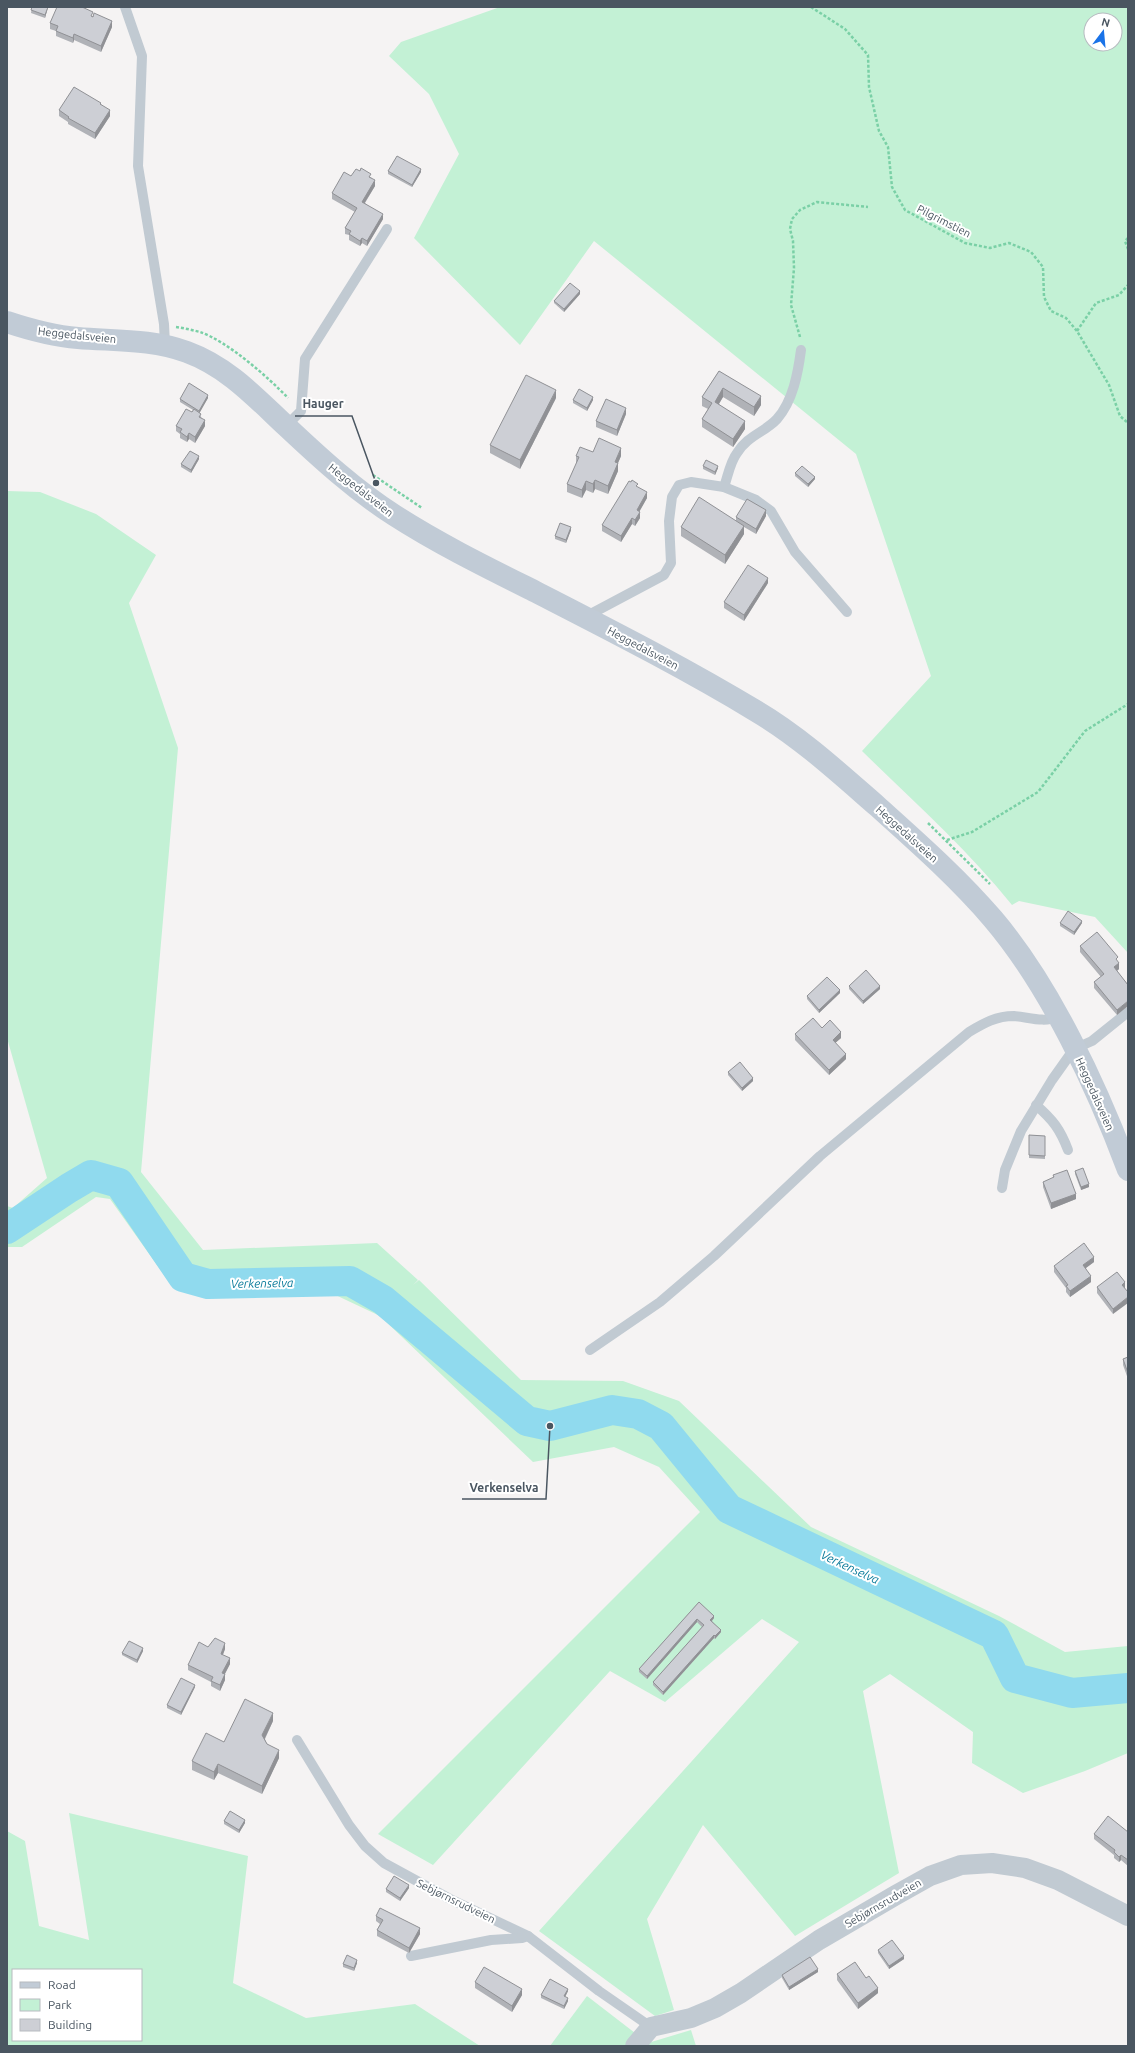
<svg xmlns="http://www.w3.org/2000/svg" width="1135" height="2053" viewBox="0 0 1135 2053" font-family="Ubuntu,sans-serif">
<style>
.green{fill:#c3f1d5;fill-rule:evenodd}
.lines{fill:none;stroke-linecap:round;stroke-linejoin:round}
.river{stroke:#90daee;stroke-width:30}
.path{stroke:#7ad0a6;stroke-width:2.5;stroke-dasharray:3 2;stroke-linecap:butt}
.lane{stroke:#c1cad2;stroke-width:10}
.street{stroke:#c1cad2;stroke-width:20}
.secondary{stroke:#c1cbd6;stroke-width:22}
.wall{fill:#b0b2b7}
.shaded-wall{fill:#909195}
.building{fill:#cdcfd5;stroke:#909195}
.labels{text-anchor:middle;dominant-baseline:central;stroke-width:4;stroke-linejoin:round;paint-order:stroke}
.street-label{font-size:11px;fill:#4a5661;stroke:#fff}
.water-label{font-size:12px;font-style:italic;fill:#0c7c9b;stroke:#fff}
.leader{fill:none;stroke:#4a5661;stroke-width:1.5}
.callout-dot{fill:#4a5661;stroke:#fff;stroke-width:1.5}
.callout-label{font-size:12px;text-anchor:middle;font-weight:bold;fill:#4a5661;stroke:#fff;stroke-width:4;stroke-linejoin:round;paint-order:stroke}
</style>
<rect width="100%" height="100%" fill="#f5f3f3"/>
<g class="green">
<path d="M500,7H1128V953L1095,917L1019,901L1012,905C967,849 913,801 862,751L931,676L856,454L594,241L520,345L414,238L459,154L429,94L389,56L401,42ZM1091,20H1115V44H1091Z"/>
<path d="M7,491L40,492L96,514L156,555L129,603L178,748L141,1172L203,1250L377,1243L418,1280L413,1285L419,1280L521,1380L623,1381L679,1401L811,1527L999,1616L1065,1652L1128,1646V1753L1085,1771L1023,1793L972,1763L973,1732L890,1674L863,1691L899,1873L795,1936L703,1825L647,1919L674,2010L655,2016L539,1931L799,1642L762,1619L665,1702L610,1671L433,1865L378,1834L700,1512L659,1467L614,1447L533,1462L380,1316L327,1291L202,1296L172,1286L110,1199L96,1197L22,1247H7V1206L13,1208L47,1178L7,1038Z"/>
<path d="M69,1813L248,1856L233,1983L306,2018L415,2004L480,2046H7V1831L25,1841L39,1926L89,1940ZM13,1970H141V2040H13Z"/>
<path d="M587,1996L648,2043L691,2030L696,2046H550Z"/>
</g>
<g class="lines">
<path class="river" d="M7,1229L69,1188L91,1175L119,1183L183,1277L208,1284L350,1281L383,1300L527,1421L550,1426L612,1410L638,1414L661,1426L729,1509L994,1635L1015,1678L1072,1693L1128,1688"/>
<g class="path">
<path d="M811,7L845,29L868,55L869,87L879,131L888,147L892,187L905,210L965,243L990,248L1009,243L1031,252L1043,267L1044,297L1051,311L1066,318L1077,331L1109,385L1120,416L1128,423"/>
<path d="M1128,238L1125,241L1128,249"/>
<path d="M176,327C184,328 192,330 200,332C227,341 268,377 288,398"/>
<path d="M1077,331L1096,303L1119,295L1128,285"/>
<path d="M800,337L791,305L794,268L793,241L790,229L792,219L800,210L817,202L868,207"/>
<path d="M373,475L422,508"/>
<path d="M928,823L990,884"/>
<path d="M947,840L972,832L1038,792L1085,731L1128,704"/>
</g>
<g class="lane">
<path d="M125,7L142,56L138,166L164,324L165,345"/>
<path d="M286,426L301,411L305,359L387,229"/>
<path d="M724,487C728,476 730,462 737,453C747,436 765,432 777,419C793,401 798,373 801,350"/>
<path d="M585,617L664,575L671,563L669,521L672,497L679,485L691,482L724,487L756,500L771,511L795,552L847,612"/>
<path d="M1036,1105C1053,1120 1060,1129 1068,1150"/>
<path d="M1002,1188L1005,1170L1021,1131L1052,1080L1074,1049L1092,1041L1128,1012"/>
<path d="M590,1350L660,1302L714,1256L820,1156L969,1032C984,1023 996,1016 1014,1016C1028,1017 1044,1023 1057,1017"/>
<path d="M297,1740L349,1825L365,1846L384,1863L450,1899L528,1936L599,1991L651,2027"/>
<path d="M411,1956L491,1940L522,1938L528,1936"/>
</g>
<path class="street" d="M635,2046L651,2027L691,2018L715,2008L741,1993L819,1940L896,1895L930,1876L961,1865L992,1863L1025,1868L1058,1880L1128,1916"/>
<path class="secondary" d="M7,322C31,330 53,336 78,338C115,341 152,339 187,352C228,367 256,398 286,426C320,458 355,490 394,515C439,544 488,568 536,592C610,630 685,668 756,711C800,737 838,772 877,806C917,842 958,878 993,919C1050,986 1097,1087 1128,1170"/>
</g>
<g class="wall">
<path d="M32,7H48L45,18L31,13Z"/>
<path d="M93,16L112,27L101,52L74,40L73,43L56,36V31L50,29V23Z"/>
<path d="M101,104L110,116L95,139L68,124V122L59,116V110Z"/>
<path d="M388,171L421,172L412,187L388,174Z"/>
<path d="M351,176L371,177L375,186L365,203L383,219L367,246L362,243L360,246L349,240V235L345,234V228L355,212L332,199V193Z"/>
<path d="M580,294L564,312L554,303V301Z"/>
<path d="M719,371L761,405L754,416L723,397L719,404L745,429L733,447L702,427V419L708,409L702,406V397Z"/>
<path d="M208,398L199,412L205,426L195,443L189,439L187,442L180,438V434L176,431V426L192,412L193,410L180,402V399Z"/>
<path d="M556,398L520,469L490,453V445Z"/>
<path d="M573,400H593L587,411L573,403Z"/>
<path d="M626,414L617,436L596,427V421Z"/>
<path d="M593,452L621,456L618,463V471L608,494L595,489L593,493L586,490L582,498L567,492V484L576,465V456Z"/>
<path d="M199,459L191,473L181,467V464Z"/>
<path d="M703,466L718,468L715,475L703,469Z"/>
<path d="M795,473L815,479L808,487L795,476Z"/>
<path d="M638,487L647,498L639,511L640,518L635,526L632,524L621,542L602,531V525Z"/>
<path d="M766,516L756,534L744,527V534L725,564L681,536V527L736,521V517Z"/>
<path d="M571,530L566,543L555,539V536Z"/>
<path d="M768,583L744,621L724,608V602Z"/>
<path d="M1060,923H1082L1074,935L1060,926Z"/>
<path d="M1080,946L1118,962L1119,969L1117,971L1128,985L1117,1015L1094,988V982L1101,977L1080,952Z"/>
<path d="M849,986L880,989L863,1004L849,989Z"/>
<path d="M840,993L819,1013L807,999V996Z"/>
<path d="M822,1028L841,1038L835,1043L846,1059L829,1075L795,1040V1034Z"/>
<path d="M728,1072L753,1081L742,1091L728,1075Z"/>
<path d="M1029,1135L1045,1136V1159L1029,1158Z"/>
<path d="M1075,1171L1089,1187L1081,1190L1075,1174Z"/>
<path d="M1053,1175L1076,1199L1051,1209L1043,1187V1182L1053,1178Z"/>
<path d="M1094,1262L1086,1268L1091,1282L1070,1297L1066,1292V1288L1054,1272V1266Z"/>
<path d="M1097,1287L1125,1288L1113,1314L1097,1293Z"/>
<path d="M1128,1357V1379L1123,1365V1359Z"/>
<path d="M699,1602L714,1618L712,1621L721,1632L715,1639L714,1638L663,1695L653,1685V1682L702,1627L697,1622L647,1679L639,1672V1669Z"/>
<path d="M208,1647L225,1649L223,1655L230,1664L225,1674V1680L220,1691L211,1686V1682L188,1670V1665Z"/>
<path d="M143,1651L137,1663L122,1655V1653Z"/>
<path d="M195,1687L181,1715L167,1708V1705Z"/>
<path d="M273,1721L265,1739L267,1744L279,1758L262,1794L218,1773L214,1780L192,1770V1761L224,1742Z"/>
<path d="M224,1821L245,1823L239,1833L224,1824Z"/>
<path d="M1128,1832V1866L1121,1860L1119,1862L1114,1858V1855L1094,1839V1834Z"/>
<path d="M409,1888L400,1901L386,1892V1889Z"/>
<path d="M376,1916L420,1934L409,1953L377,1936V1930L380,1924L376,1921Z"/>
<path d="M878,1950L904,1959L889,1969L878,1953Z"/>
<path d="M357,1963L354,1971L343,1967V1964Z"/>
<path d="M818,1972L789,1990L782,1978V1975Z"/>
<path d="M837,1974L878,1993L858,2009L837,1980Z"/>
<path d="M475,1982L522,1995L512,2012L475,1988Z"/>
<path d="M568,1991L565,1997L568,2001L564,2009L541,1998V1995Z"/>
</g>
<g class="shaded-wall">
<path d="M48,7L45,18V15Z"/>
<path d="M112,21V27L101,52V46Z"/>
<path d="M74,34V40L73,43V38Z"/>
<path d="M110,110V116L95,139V133Z"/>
<path d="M421,169V172L412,187V185Z"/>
<path d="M375,180V186L362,207V202Z"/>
<path d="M383,214V219L367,246V241Z"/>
<path d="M362,238V243L360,246V241Z"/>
<path d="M580,291V294L564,312V309Z"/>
<path d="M723,388V397L715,410V402Z"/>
<path d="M556,390V398L520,469V460Z"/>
<path d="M208,395V398L199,414V411Z"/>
<path d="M761,396V405L754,416V407Z"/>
<path d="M593,397V400L587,411V408Z"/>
<path d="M626,408V414L617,436V430Z"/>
<path d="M205,420V426L195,443V437Z"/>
<path d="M745,421V429L733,447V439Z"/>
<path d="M189,433V439L187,442V437Z"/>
<path d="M621,448V456L618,463V471L608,494V486L615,462Z"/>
<path d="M199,456V459L191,473V470Z"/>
<path d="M718,466V468L715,475V472Z"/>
<path d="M815,477V479L808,487V484Z"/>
<path d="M595,480V489L593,493V484Z"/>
<path d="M586,481V490L582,498V490Z"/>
<path d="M647,492V498L637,516V510Z"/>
<path d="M766,510V516L756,534V529Z"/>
<path d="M640,512V518L635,526V520Z"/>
<path d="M632,518V524L621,542V536Z"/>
<path d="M744,526V534L725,564V555Z"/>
<path d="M571,527V530L566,543V540Z"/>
<path d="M768,578V583L744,621V615Z"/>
<path d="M1082,921V923L1074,935V932Z"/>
<path d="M1119,963V969L1114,973V967Z"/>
<path d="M880,986V989L863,1004V1001Z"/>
<path d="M840,990V993L819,1013V1010Z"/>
<path d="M1128,1001V1006L1117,1015V1010Z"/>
<path d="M841,1032V1038L833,1045V1040Z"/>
<path d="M846,1054V1059L829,1075V1070Z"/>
<path d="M753,1078V1081L742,1091V1088Z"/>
<path d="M1089,1184V1187L1081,1190V1187Z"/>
<path d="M1076,1194V1199L1051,1209V1203Z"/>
<path d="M1094,1257V1262L1083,1270V1265Z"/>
<path d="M1091,1276V1282L1070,1297V1291Z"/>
<path d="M1125,1282V1288L1122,1291V1285Z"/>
<path d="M1128,1297V1303L1113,1314V1309Z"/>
<path d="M714,1616V1618L710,1623V1620Z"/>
<path d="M697,1619V1622L647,1679V1676Z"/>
<path d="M721,1630V1632L715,1639V1636Z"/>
<path d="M714,1635V1638L663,1695V1692Z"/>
<path d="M225,1643V1649L221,1659V1654Z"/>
<path d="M143,1648V1651L137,1663V1660Z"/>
<path d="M230,1658V1664L222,1679V1673Z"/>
<path d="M225,1674V1680L220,1691V1685Z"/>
<path d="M195,1685V1687L181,1715V1712Z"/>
<path d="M273,1713V1721L262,1744V1735Z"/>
<path d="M279,1750V1758L262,1794V1786Z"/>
<path d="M218,1764V1773L214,1780V1772Z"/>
<path d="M245,1820V1823L239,1833V1830Z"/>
<path d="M1121,1855V1860L1119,1862V1857Z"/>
<path d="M409,1885V1888L400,1901V1898Z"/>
<path d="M420,1928V1934L409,1953V1948Z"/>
<path d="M904,1956V1959L889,1969V1966Z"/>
<path d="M357,1960V1963L354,1971V1968Z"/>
<path d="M818,1969V1972L789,1990V1987Z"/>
<path d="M878,1988V1993L858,2009V2003Z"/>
<path d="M522,1989V1995L512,2012V2006Z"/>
<path d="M568,1989V1991L564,1999V1996Z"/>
<path d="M568,1998V2001L564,2009V2006Z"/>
</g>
<g class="building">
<path d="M32,7H48L45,15L31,10Z"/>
<path d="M57,7H82L93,12L91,16L93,17L94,13L112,21L101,46L74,34L73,38L56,31L58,26L50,23Z"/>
<path d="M74,87L101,103L100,104L110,110L95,133L68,118L69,117L59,110Z"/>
<path d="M397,156L421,169L412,185L388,171Z"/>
<path d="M361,168L371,174L369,177L375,180L362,202L383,214L367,241L362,238L360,241L349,234L351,231L345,228L357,208L332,193L344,172L351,176L356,169L360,171Z"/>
<path d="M570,283L580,291L564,309L554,301Z"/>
<path d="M719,371L761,396L754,407L723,388L715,402L745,421L733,439L702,419L712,403L702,397Z"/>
<path d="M526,375L556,390L520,460L490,445Z"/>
<path d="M189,383L208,395L199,411L180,399Z"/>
<path d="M579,389L593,397L587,408L573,400Z"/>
<path d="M606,399L626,408L617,430L596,421Z"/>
<path d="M186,409L192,412L194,409L201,414L199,417L205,420L195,437L189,433L187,437L180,432L182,429L176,426Z"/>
<path d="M599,438L621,448L615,462L618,463L608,486L595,480L593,484L586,481L582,490L567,484L579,457L576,456L580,447L593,452Z"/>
<path d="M190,451L199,456L191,470L181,464Z"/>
<path d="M706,460L718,466L715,472L703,466Z"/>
<path d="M802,466L815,477L808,484L795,473Z"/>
<path d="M632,480L638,484L636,486L647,492L637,510L640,512L635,520L632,518L621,536L602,525L629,481L631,482Z"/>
<path d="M699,497L744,526L725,555L681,527Z"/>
<path d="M747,499L766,510L756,529L736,517Z"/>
<path d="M560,523L571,527L566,540L555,536Z"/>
<path d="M748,565L768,578L744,615L724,602Z"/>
<path d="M1068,911L1082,921L1074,932L1060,923Z"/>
<path d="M1097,932L1118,957L1116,959L1119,963L1114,967L1128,985V1001L1117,1010L1094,982L1104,974L1080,946Z"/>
<path d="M866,970L880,986L863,1001L849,986Z"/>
<path d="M827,977L840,990L819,1010L807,996Z"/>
<path d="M813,1018L822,1028L830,1020L841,1032L833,1040L846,1054L829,1070L795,1034Z"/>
<path d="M740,1062L753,1078L742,1088L728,1072Z"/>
<path d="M1029,1135L1045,1136V1156L1029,1155Z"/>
<path d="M1083,1168L1089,1184L1081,1187L1075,1171Z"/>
<path d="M1067,1170L1076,1194L1051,1203L1043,1182L1054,1177L1053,1175Z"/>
<path d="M1084,1243L1094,1257L1083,1265L1091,1276L1070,1291L1066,1286L1068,1285L1054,1266Z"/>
<path d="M1117,1272L1125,1282L1122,1285L1128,1292V1297L1113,1309L1097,1287Z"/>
<path d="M1128,1357V1373L1123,1359Z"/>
<path d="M699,1602L714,1616L710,1620L721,1630L715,1636L714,1635L663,1692L653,1682L704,1625L697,1619L647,1676L639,1669Z"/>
<path d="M215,1638L225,1643L221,1654L230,1658L222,1673L225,1674L220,1685L211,1681L213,1677L188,1665L199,1642L208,1647Z"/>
<path d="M129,1641L143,1648L137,1660L122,1653Z"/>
<path d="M181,1678L195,1685L181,1712L167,1705Z"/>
<path d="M245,1699L273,1713L262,1735L267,1744L279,1750L262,1786L218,1764L214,1772L192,1761L206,1733L224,1742Z"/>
<path d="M230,1811L245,1820L239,1830L224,1821Z"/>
<path d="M1108,1816L1128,1832V1860L1121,1855L1119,1857L1114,1852L1115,1850L1094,1834Z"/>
<path d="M394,1876L409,1885L400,1898L386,1889Z"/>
<path d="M380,1908L420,1928L409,1948L377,1930L383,1920L376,1916Z"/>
<path d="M892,1940L904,1956L889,1966L878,1950Z"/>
<path d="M347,1955L357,1960L354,1968L343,1964Z"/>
<path d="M810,1957L818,1969L789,1987L782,1975Z"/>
<path d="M855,1962L866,1978L869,1976L878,1988L858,2003L837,1974Z"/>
<path d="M484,1967L522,1989L512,2006L475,1982Z"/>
<path d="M550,1979L568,1989L564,1996L568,1998L564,2006L541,1995Z"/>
</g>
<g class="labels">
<g class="street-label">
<text transform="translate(944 221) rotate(27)">Pilgrimstien</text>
<text transform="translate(77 335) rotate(6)">Heggedalsveien</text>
<text transform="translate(361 490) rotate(38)">Heggedalsveien</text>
<text transform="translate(643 648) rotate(28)">Heggedalsveien</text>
<text transform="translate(907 834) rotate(42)">Heggedalsveien</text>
<text transform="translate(1095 1094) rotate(66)">Heggedalsveien</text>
<text transform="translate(456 1901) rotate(26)">Sebjørnsrudveien</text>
<text transform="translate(883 1903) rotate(-30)">Sebjørnsrudveien</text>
</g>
<g class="water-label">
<text transform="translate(262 1283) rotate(-1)">Verkenselva</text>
<text transform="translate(850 1567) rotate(25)">Verkenselva</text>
</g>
</g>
<path class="leader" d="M376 483L352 416H295M550 1426L546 1499H462"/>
<g class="callout-dot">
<circle cx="376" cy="483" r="4"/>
<circle cx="550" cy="1426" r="4"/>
</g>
<g class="callout-label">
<text x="323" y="408">Hauger</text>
<text x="504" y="1492">Verkenselva</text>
</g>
<rect width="1135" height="2053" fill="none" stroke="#4a5661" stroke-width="16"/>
<rect x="12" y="1969" width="130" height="72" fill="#ffffff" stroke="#b7bbc0"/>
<rect x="20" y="1982" width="20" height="6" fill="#c1cbd6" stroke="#b7bbc0"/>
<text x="48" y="1989" font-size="12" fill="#4a5661">Road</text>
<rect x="20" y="1999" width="20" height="12" fill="#c3f1d5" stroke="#b7bbc0"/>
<text x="48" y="2009" font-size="12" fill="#4a5661">Park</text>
<rect x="20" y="2019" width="20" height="12" fill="#cdcfd5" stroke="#b7bbc0"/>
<text x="48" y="2029" font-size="12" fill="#4a5661">Building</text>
<g transform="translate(1103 32) rotate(16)"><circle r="19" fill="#ffffff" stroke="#b7bbc0"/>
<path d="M0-3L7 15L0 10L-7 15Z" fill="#1a73e8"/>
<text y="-6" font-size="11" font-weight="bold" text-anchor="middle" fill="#4a5661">N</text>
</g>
</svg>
